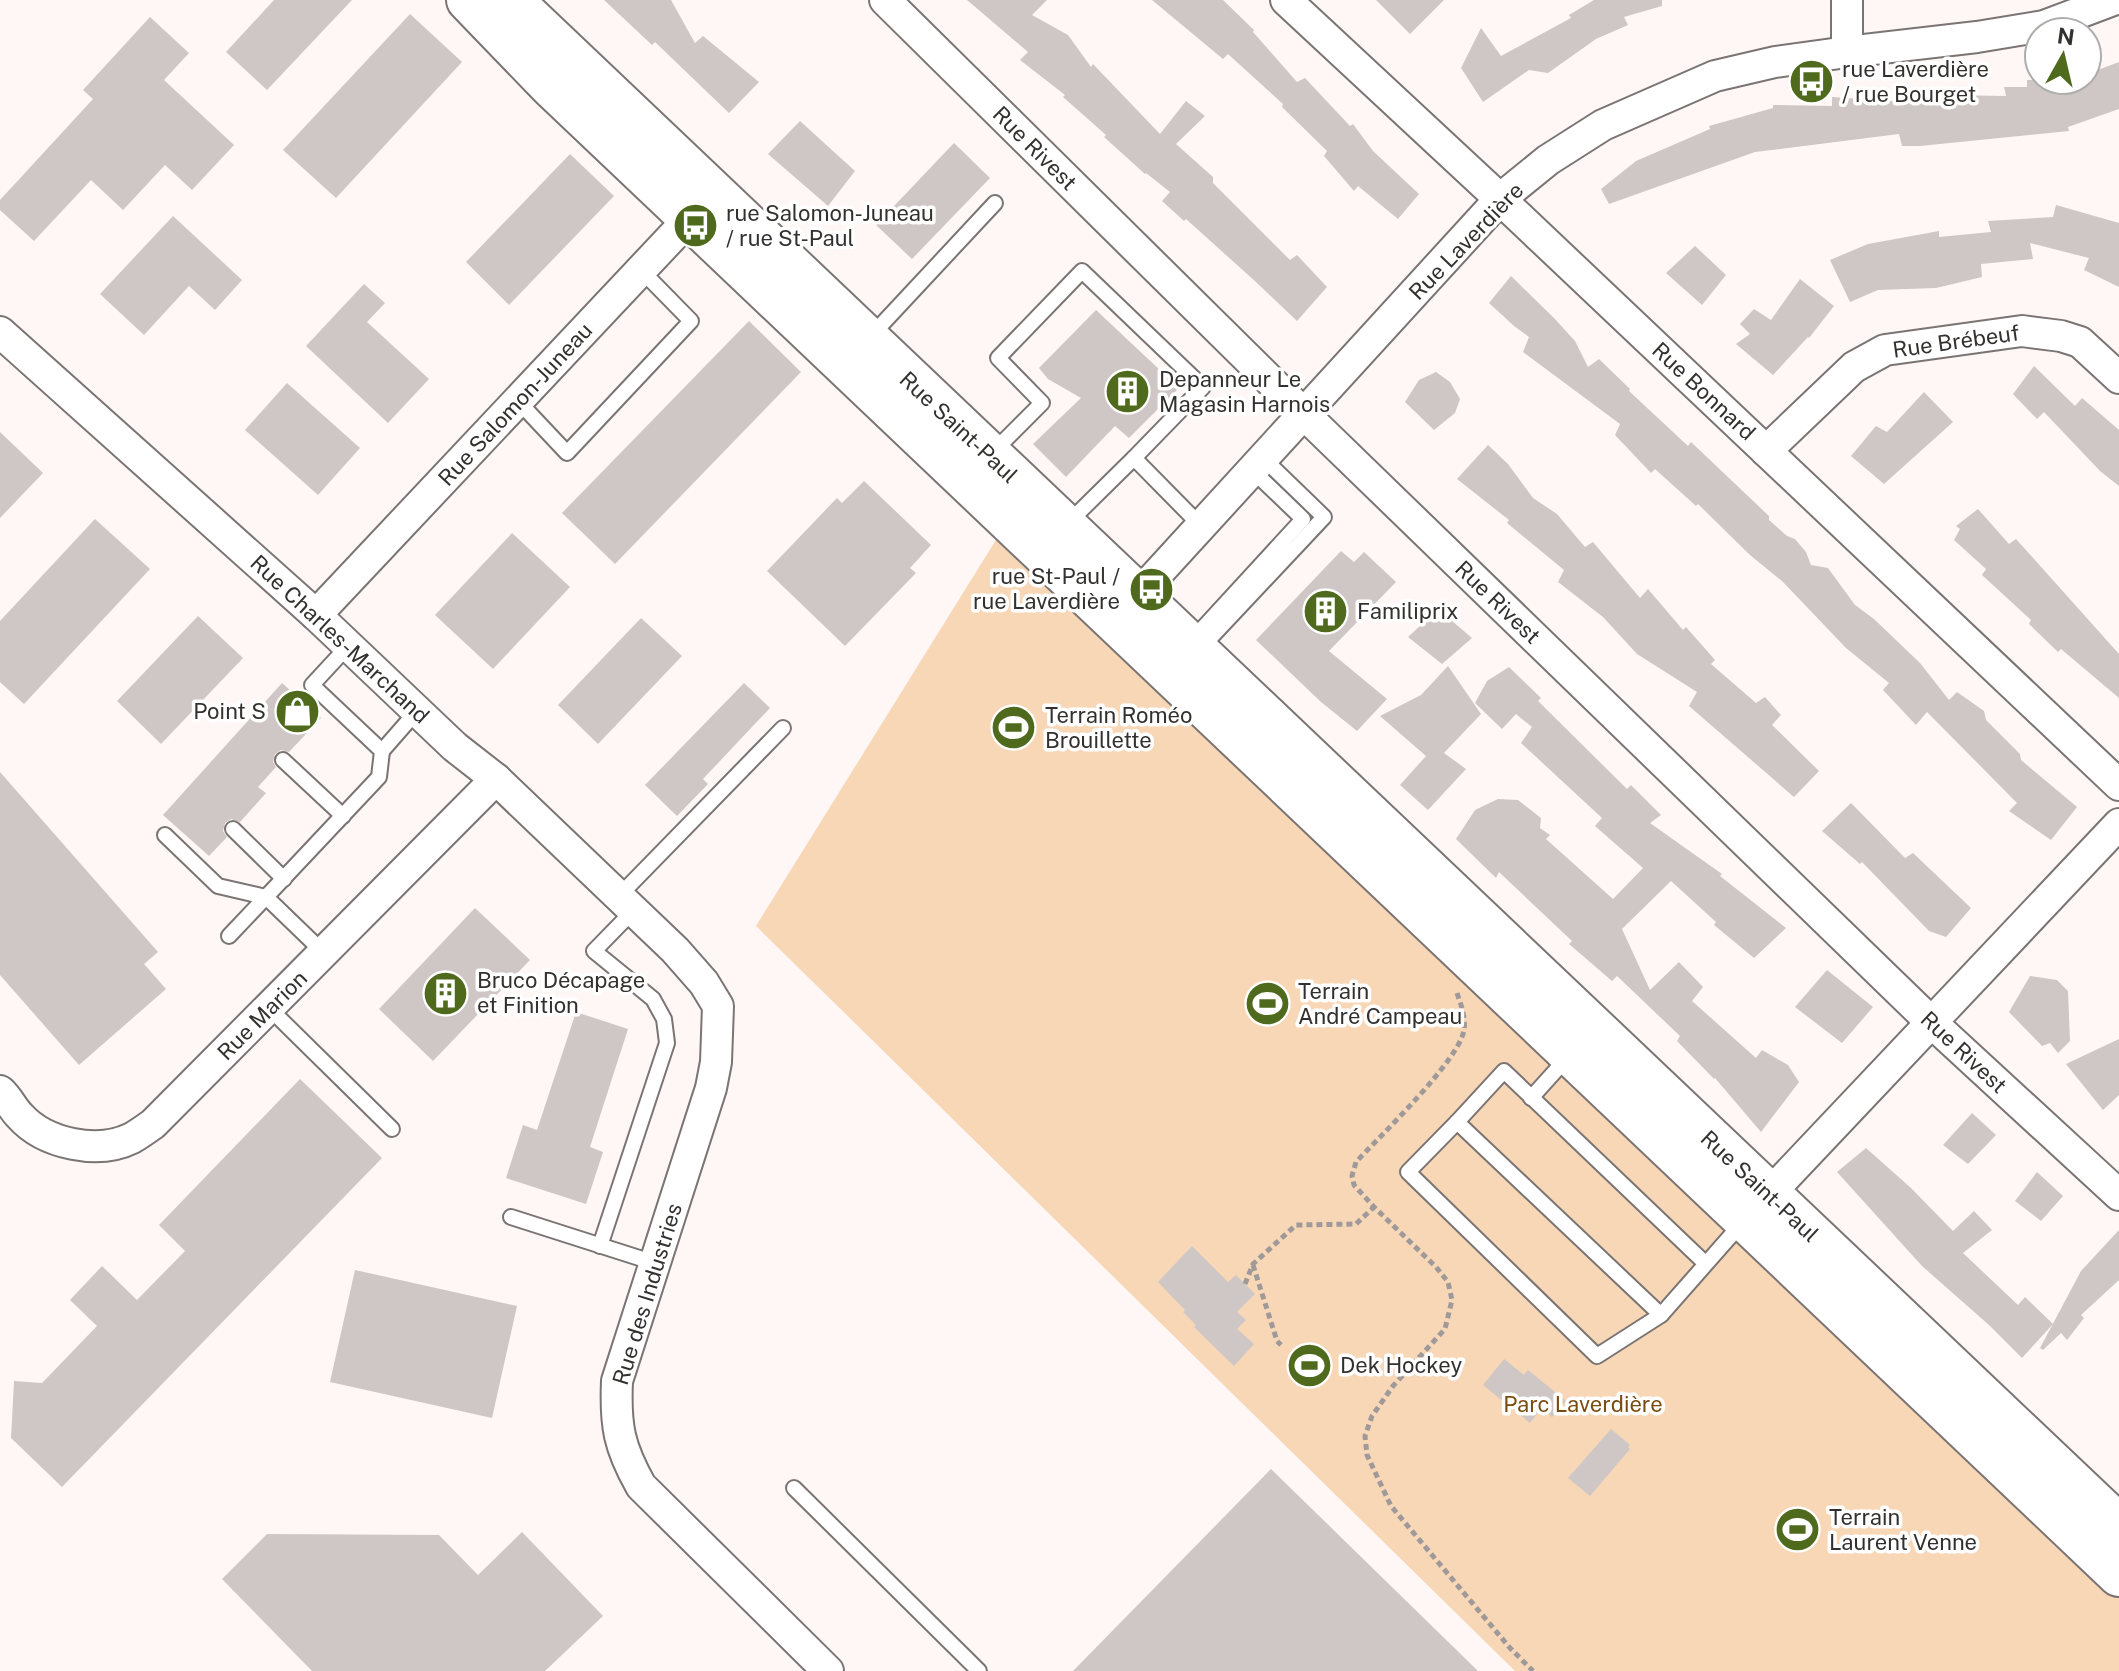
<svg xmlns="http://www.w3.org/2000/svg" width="2119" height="1671" viewBox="0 0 2119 1671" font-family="'Public Sans',sans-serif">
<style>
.green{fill:#f8d7b7}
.building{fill:#cec7c5}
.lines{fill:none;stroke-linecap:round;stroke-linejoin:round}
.lane-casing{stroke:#7a7473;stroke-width:18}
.street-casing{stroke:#7a7473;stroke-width:34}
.secondary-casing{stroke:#7a7473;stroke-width:46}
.path{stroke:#9f9a99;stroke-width:5;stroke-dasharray:6 4;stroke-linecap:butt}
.lane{stroke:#fff;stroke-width:14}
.street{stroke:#fff;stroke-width:30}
.secondary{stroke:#fff;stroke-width:42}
.labels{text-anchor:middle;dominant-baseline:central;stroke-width:7;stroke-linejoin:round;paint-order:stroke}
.poi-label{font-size:22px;fill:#333130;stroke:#fff;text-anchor:start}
.street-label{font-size:22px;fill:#333130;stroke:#fff}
.park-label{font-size:22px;fill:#7a4b0f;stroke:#fff}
</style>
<rect width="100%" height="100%" fill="#fef7f6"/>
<path class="green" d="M1004,527L2119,1584V1671H1515L756,926Z"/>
<g class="building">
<path d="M274,0H352L267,90L226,52Z"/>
<path d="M604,0H671L695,43L703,36L759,82L729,113L655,42L652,45Z"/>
<path d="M967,0H1047L1032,15L1068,35L1091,67L1093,64L1160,134L1186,101L1205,116L1176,144L1213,177V183L1290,260L1297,255L1327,287L1297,321L1256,282L1186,219L1184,221L1162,201L1170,192L1146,173L1145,174L1104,137L1106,135L1063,97L1065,95L1020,60L1028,52Z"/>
<path d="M1152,0H1223L1254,30L1253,32L1297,82L1305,78L1350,126L1353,124L1373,151L1419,194L1398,219L1358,186L1354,191L1324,156L1327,151L1282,107L1283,104L1228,54L1223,59Z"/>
<path d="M1376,0H1444L1410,34Z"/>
<path d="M1594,0H1662V6L1624,17L1628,25L1596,39L1548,73L1529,70L1483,102L1461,68L1481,28L1501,56L1571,18L1569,15Z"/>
<path d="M410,14L462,62L336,198L283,150Z"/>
<path d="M150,17L189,53L164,80L234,145L192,190L165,165L123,210L91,180L34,241L0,210V200L93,99L83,90Z"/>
<path d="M2119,62V109L2068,127L2069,131L1920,146H1902L1899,134L1755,152L1609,204L1601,189L1636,161L1710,129L1709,126L1773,108V105L1832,106V97L1893,101L1894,96L1948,97L1947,95L2006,96L2004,87H2027V80H2087V74Z"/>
<path d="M800,121L855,171L828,206L768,154Z"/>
<path d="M954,143L990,178L912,259L876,225Z"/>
<path d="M570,154L614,196L509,305L466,262Z"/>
<path d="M2056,205L2119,223V287L2084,270L2089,258L2030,243L2033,259L1981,264L1982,277L1936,288L1878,290L1850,302L1830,260L1868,244L1939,231V237L1991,232L1988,221L2053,217Z"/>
<path d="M173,216L242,280L215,310L189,286L144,335L100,294Z"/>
<path d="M1695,246L1726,275L1702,305L1666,273Z"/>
<path d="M1511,276L1554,318L1575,341L1588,367L1599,359L1630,389L1629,391L1688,446L1691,442L1769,516V520L1787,536L1795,539L1806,552L1811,565L1828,568L1855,605L1874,619L1920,663L1949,700L1957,692L1984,711L1986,720L2020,754L2021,760L2077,807L2051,840L2009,811L2017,803L1927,712L1916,725L1883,690L1889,683L1846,648L1782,581L1750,555L1698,504L1696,506L1655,469L1651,473L1615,435L1620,424L1523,352L1529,337L1514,326L1489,303Z"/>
<path d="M1800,279L1834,306L1809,338L1808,337L1773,375L1736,344L1750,334L1740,324L1754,309L1771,320Z"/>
<path d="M364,284L385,303L367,322L429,379L388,423L306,346Z"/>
<path d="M1096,310L1179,388L1129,438L1115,426L1066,477L1033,444L1081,398L1048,379L1039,368Z"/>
<path d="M749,321L801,372L615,564L562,513Z"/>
<path d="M2034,366L2075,406L2082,398L2119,430V486L2100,471L2044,412L2037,419L2013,394Z"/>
<path d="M1436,372L1450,382L1460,399L1455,413L1434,430L1405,402L1419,380Z"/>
<path d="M287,383L360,448L318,495L245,430Z"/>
<path d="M1924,392L1953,422L1884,484L1851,456L1876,426L1887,432Z"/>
<path d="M0,432L43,473L0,518Z"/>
<path d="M1488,445L1508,464L1533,498L1557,514L1585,547L1593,542L1640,598L1648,589L1683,630L1686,627L1715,660L1711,664L1756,703L1765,697L1781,715L1772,725L1819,771L1794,797L1689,706L1697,692L1637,654L1603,617L1558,582L1564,570L1507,523L1509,520L1457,479Z"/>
<path d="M864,481L931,545L910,568L916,573L845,646L767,571L837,498L842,503Z"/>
<path d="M1978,509L2009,544L2016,539L2119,654V698L2061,649L2058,652L2029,624L2031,620L1982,575L1986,569L1954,540L1960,529L1956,526Z"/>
<path d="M95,519L150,569L24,704L0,682V621Z"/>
<path d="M512,533L570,587L493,669L435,615Z"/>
<path d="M1341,551L1354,562L1364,552L1396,582L1329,651L1387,699L1357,731L1321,702L1256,640Z"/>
<path d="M1438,609L1472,638L1442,664L1408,637Z"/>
<path d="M198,616L243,658L161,744L117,701Z"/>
<path d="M641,618L682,656L598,744L558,705Z"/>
<path d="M1448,666L1481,714L1444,753L1466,769L1428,810L1400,785L1426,756L1380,716L1421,695Z"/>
<path d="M1509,667L1541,698L1538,701L1627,789L1631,785L1661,815L1650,823L1722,874L1720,876L1786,928L1754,958L1714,925L1716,922L1671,881L1622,929L1650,990L1679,962L1703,987L1692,1001L1756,1058L1762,1050L1788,1065L1799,1082L1761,1132L1715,1078L1714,1079L1677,1041L1680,1036L1617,976L1612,981L1569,944L1572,941L1499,872L1496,878L1456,839L1475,810L1498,799L1518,800L1541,818L1540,828L1550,835L1546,839L1613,899L1643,868L1595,826L1602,818L1521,743L1532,727L1516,714L1502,729L1475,703L1487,681Z"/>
<path d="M282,683L321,718L289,752L281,750L275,754L273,762L276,767L258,787L266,793L240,822L231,819L225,823L223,831L227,837L209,856L163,815Z"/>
<path d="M744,683L770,708L703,779L708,784L677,816L645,785Z"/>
<path d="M0,772L158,952L144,964L166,989L79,1065L0,975Z"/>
<path d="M1851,803L1905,858L1913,853L1971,908L1946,937L1929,931L1862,862L1860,864L1822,831Z"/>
<path d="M475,908L530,960L433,1061L379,1009Z"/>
<path d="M1827,970L1873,1007L1842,1043L1795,1007Z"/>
<path d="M2030,976L2057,980L2068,991L2070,1041L2058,1053L2050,1043L2042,1046L2009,1012Z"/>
<path d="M576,1012L628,1029L590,1147L603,1152L586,1204L506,1178L523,1125L537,1130Z"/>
<path d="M2119,1039V1095L2103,1110L2066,1064Z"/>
<path d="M300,1079L382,1158L62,1487L11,1438L14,1381L42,1383L97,1326L70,1300L102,1266L137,1300L185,1251L159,1225Z"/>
<path d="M1972,1113L1996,1135L1968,1164L1943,1145Z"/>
<path d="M1866,1148L1911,1188L1953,1231L1974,1211L1992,1230L1963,1253L2018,1305L2025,1297L2053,1324L2022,1358L1989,1325L1922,1266L1837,1172Z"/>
<path d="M2037,1172L2063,1196L2041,1221L2015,1201Z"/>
<path d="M2119,1230V1280L2081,1315L2084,1318L2067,1340L2061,1333L2043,1350L2040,1348L2081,1271Z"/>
<path d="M1192,1246L1228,1282L1236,1275L1255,1294L1237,1312L1246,1320L1237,1329L1254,1344L1234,1366L1194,1327L1196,1325L1183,1312L1185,1310L1158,1282Z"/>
<path d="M355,1270L517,1306L492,1418L330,1382Z"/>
<path d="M1504,1359L1524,1375L1528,1370L1566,1401L1552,1417L1542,1408L1530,1423L1483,1385Z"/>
<path d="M1611,1429L1630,1445L1628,1447L1630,1449L1590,1496L1568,1478Z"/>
<path d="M1271,1469L1478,1671H1073Z"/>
<path d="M522,1532L603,1616L545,1671H312L222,1579L267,1534L439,1535L478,1575Z"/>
</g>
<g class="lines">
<defs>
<g id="lane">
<path d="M870,337L995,203"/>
<path d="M518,401L567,453L691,321L641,270"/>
<path d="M994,451L1042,403L998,358L1082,271L1203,387L1134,458L1202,527"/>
<path d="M1068,523L1134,458"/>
<path d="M1191,641L1303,519L1253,471"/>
<path d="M1200,649L1324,517L1264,459"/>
<path d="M382,751L417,711"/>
<path d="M283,760L343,816"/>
<path d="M233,829L284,879"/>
<path d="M165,835L218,886L266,897"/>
<path d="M619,896L783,728"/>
<path d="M229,936L266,897"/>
<path d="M324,953L266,897L379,777L382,751L312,685L349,645"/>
<path d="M269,1008L392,1129"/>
<path d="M1531,1098L1567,1058"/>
<path d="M1457,1122L1408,1172L1597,1356L1661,1315"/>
<path d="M511,1217L655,1263"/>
<path d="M600,1246L667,1043L664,1019L653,999L594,951L634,910"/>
<path d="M1706,1264L1504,1071L1457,1122L1661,1315L1742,1223"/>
<path d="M794,1488L979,1671"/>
</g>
<g id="street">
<path d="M885,0L1305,415L1931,1022L2119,1195"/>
<path d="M1286,0L1500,199L2119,785"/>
<path d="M1847,0V52"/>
<path d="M0,332L316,615L455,747L496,779L675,950L704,983L718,1006L716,1062L711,1088L617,1381C615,1426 619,1447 641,1486L828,1671"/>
<path d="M1766,451L1854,367L1885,350L2022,331L2061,336L2080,342L2119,378"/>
<path d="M1126,608L1500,199L1548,160L1603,125L1715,76L1775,62L1847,52L1977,37L2044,26L2113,0"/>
<path d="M316,615L704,203"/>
<path d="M0,1091C9,1099 12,1108 20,1116C45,1144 98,1155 132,1138C139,1134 146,1129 153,1124L496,779"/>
<path d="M1755,1209L2119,824"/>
</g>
<g id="secondary">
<path d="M468,0L550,85L2119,1575"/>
<path d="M511,0L2119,1526"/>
</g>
</defs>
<use href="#lane" class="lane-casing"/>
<use href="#street" class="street-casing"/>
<use href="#secondary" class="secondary-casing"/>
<g class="path">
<path d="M1457,993C1461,1005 1466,1017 1464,1030C1459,1061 1380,1136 1356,1162L1352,1176L1354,1185L1374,1207L1436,1267L1448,1282L1452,1300L1445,1329L1393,1386L1372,1416L1365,1436L1367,1455L1391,1506L1510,1648L1533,1671"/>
<path d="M1253,1265L1277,1341L1281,1345"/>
<path d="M1245,1284L1253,1264L1296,1225L1356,1224L1374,1207"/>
</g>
<use href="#lane" class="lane"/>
<use href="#street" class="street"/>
<use href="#secondary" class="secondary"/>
</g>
<defs>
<symbol id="bus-disc" viewBox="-11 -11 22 22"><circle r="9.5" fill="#4f6a1d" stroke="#fff"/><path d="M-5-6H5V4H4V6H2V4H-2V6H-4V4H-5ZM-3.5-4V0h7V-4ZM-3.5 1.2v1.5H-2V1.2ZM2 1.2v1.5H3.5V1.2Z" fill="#fff"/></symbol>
<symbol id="building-disc" viewBox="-11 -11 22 22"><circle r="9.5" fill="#4f6a1d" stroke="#fff"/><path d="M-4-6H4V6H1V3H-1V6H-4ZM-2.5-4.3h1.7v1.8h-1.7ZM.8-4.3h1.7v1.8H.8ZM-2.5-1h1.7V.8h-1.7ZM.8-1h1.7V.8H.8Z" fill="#fff"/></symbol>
<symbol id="shop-disc" viewBox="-11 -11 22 22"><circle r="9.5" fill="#4f6a1d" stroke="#fff"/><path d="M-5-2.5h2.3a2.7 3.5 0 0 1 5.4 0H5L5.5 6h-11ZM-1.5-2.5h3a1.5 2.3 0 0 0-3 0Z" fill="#fff"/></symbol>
<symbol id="stadium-disc" viewBox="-11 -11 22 22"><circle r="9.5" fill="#4f6a1d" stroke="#fff"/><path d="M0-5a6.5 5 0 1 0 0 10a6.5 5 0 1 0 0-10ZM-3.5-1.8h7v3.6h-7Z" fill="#fff"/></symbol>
</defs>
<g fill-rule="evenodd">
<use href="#bus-disc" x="1786" y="56" width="51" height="51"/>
<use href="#bus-disc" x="670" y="200" width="51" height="51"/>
<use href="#building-disc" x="1102" y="366" width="51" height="51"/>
<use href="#bus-disc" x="1126" y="564" width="51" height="51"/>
<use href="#building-disc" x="1300" y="586" width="51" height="51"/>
<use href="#shop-disc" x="272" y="686" width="51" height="51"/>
<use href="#stadium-disc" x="988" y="702" width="51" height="51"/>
<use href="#building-disc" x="420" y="968" width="51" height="51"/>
<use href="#stadium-disc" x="1242" y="978" width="51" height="51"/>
<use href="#stadium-disc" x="1284" y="1340" width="51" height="51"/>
<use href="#stadium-disc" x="1772" y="1504" width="51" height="51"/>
</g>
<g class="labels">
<g class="poi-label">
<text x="1842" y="69">rue Laverdière<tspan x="1842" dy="25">/ rue Bourget</tspan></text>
<text x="726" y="213">rue Salomon-Juneau<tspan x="726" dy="25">/ rue St-Paul</tspan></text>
<text x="1159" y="379">Depanneur Le<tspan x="1159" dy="25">Magasin Harnois</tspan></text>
<text x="1120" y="576" text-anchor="end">rue St-Paul /<tspan x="1120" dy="25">rue Laverdière</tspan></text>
<text x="1357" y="611">Familiprix</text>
<text x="266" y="711" text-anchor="end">Point S</text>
<text x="1045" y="715">Terrain Roméo<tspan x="1045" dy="25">Brouillette</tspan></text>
<text x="477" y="980">Bruco Décapage<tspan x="477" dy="25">et Finition</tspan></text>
<text x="1298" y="991">Terrain<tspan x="1298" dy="25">André Campeau</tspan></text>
<text x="1340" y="1365">Dek Hockey</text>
<text x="1829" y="1517">Terrain<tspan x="1829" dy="25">Laurent Venne</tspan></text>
</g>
<g class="street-label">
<text transform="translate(1035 148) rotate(45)">Rue Rivest</text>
<text transform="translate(1466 241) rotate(-46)">Rue Laverdière</text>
<text transform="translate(1956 341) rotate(-8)">Rue Brébeuf</text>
<text transform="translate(1704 391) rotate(43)">Rue Bonnard</text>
<text transform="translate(515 404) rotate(-47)">Rue Salomon-Juneau</text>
<text transform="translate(959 427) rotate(43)">Rue Saint-Paul</text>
<text transform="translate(1498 602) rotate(44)">Rue Rivest</text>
<text transform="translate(340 639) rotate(43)">Rue Charles-Marchand</text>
<text transform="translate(262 1015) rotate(-45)">Rue Marion</text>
<text transform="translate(1964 1052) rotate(43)">Rue Rivest</text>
<text transform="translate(1760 1186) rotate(43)">Rue Saint-Paul</text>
<text transform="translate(647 1294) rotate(-73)">Rue des Industries</text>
</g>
<g class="park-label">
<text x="1583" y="1404">Parc Laverdière</text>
</g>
</g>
<g transform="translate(2063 56) rotate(8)"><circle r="38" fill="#ffffff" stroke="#adadac" stroke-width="2"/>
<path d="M0-6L14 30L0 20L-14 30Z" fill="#4f6a1d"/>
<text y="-12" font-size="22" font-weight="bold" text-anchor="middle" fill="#333130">N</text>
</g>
</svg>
